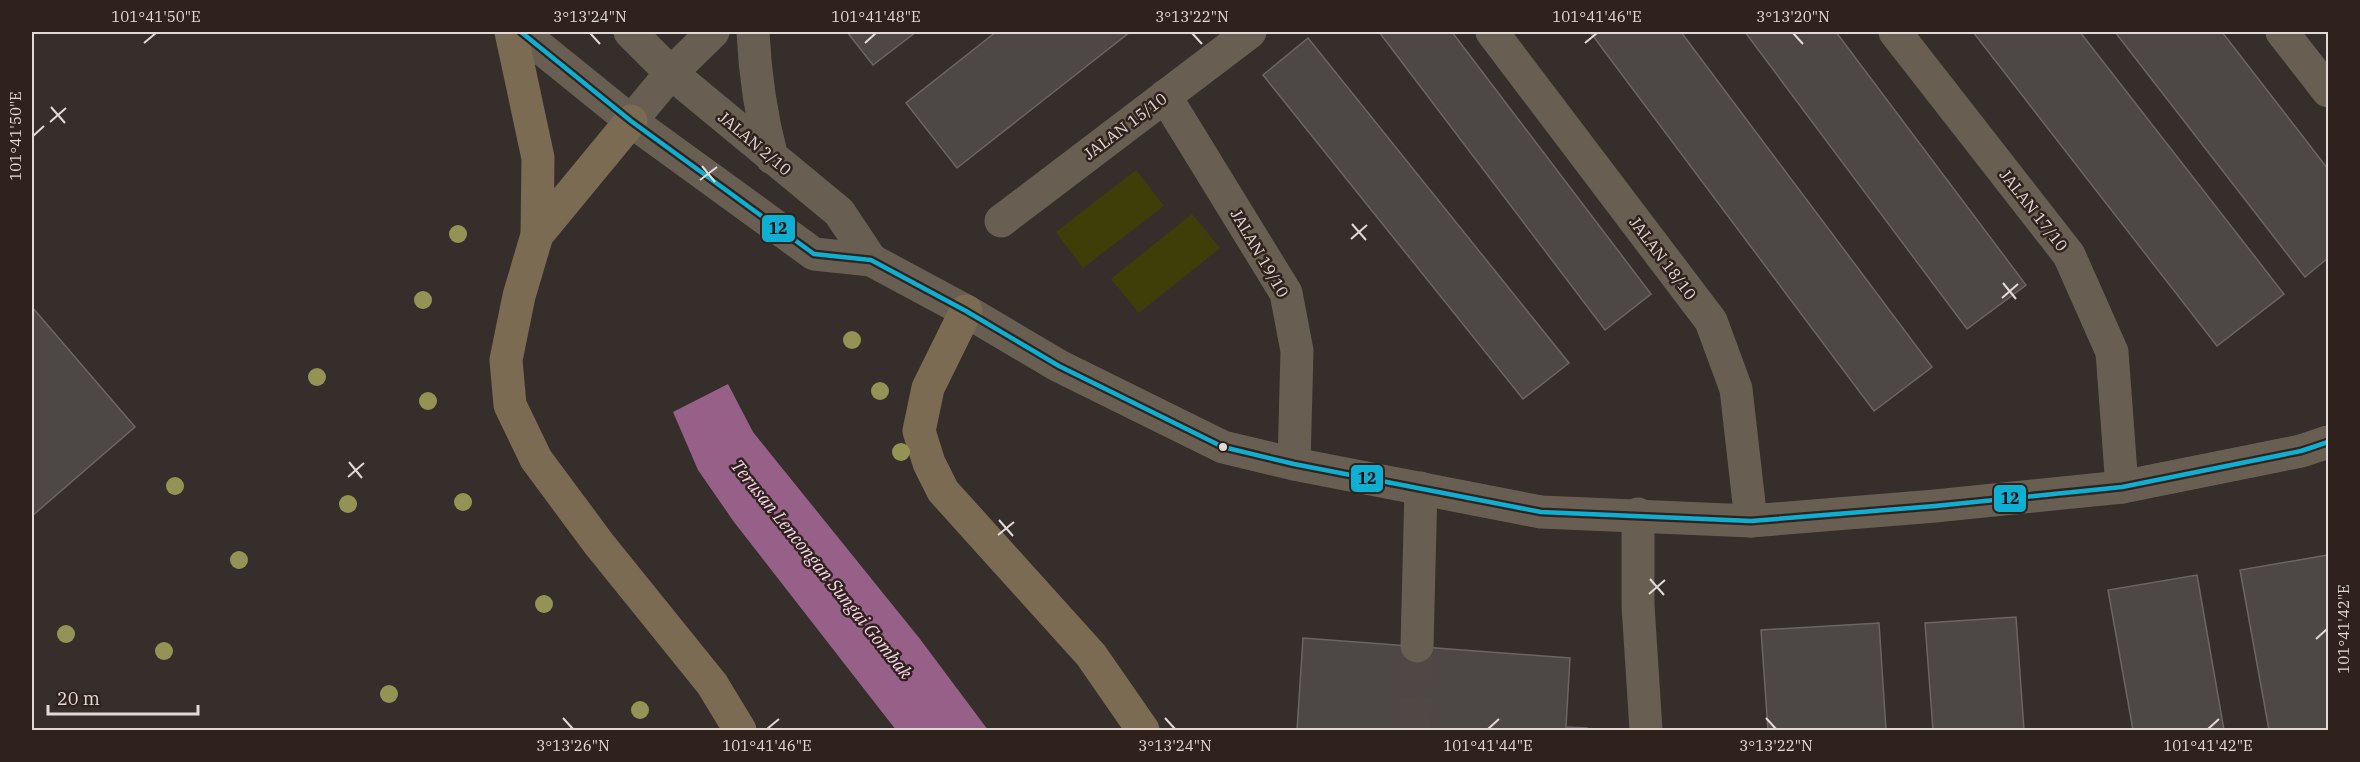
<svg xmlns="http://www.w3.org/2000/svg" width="2360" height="762" viewBox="0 0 2360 762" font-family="'IBM Plex Serif',serif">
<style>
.green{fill:#3f3e09}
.water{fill:#976088}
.building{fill:#4d4746;stroke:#6b6564;stroke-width:1.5}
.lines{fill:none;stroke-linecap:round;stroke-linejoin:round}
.minor-tunnel{stroke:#4f4845;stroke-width:33;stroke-dasharray:33 16;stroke-linecap:butt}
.minor{stroke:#685e52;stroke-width:33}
.highway{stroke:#7b6b53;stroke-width:33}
.bus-1-casing{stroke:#2f221d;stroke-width:9}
.bus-1{stroke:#0dafd3;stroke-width:4.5}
.tree{fill:#959256}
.ticks{fill:none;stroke:#e3dad7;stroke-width:2}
.bus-dot{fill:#e3dad7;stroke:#2f221d;stroke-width:2}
.labels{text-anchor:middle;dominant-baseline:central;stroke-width:5;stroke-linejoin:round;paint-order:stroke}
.street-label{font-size:16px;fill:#e3dad7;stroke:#2f221d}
.water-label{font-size:18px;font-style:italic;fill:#f9d5ee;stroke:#2f221d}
.line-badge{stroke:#2f221d;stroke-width:2}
.pale-badge-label{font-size:16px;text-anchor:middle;font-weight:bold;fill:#111}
.neatline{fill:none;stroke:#e3dad7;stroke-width:2}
.ticks-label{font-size:15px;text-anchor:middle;fill:#e3dad7}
</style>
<rect width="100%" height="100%" fill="#352e2b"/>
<g class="green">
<path d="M1136,170L1164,206L1083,268L1056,232Z"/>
<path d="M1192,214L1220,248L1139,313L1111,279Z"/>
</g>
<path class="water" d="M728,384L753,432L920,639L988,730H896L734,522L698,470L673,412Z"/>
<g class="building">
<path d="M847,32H916L873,65Z"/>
<path d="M996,32H1130L957,168L906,103Z"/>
<path d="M1379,32H1452L1651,294L1605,330Z"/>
<path d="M1590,32H1681L1932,367L1874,411Z"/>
<path d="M1745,32H1836L2026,285L1967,329Z"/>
<path d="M1973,32H2080L2284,294L2217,346Z"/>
<path d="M2115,32H2222L2328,169V258L2305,277Z"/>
<path d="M1308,38L1569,363L1523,399L1263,75Z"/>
<path d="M32,307L135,427L32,516Z"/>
<path d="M2328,555V730H2269L2240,570Z"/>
<path d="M2197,575L2224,730H2133L2108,590Z"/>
<path d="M2016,617L2024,730H1933L1925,623Z"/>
<path d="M1879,623L1886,730H1768L1761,630Z"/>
<path d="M1303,638L1570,658L1566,727L1587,728L1586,730H1297Z"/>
</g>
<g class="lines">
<path class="minor-tunnel" d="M1415,730L1417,646"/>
<g class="minor">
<path d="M521,32L631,121L814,254L871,260L966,311L1059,366L1223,447L1294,464L1541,512L1751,521L1935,506L2122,487L2301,451L2328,442"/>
<path d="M630,32L671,73L839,212L871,260"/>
<path d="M753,32C755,75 761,116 772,158"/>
<path d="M1492,32L1711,321L1736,389L1751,521"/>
<path d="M1895,32L2069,255L2112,352L2122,487"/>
<path d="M2282,32L2328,91"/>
<path d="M1165,96L1286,293L1297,351L1294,464"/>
<path d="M631,121L671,73L713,32"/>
<path d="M1001,221L1250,32"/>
<path d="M1638,514V605L1646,730"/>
<path d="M1417,646L1421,488"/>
</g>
<g class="highway">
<path d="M511,32L538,158L537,235L519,296L506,360L510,405L536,459L599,544L712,684L740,730"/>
<path d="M537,235L631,121"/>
<path d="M966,311L928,388L919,431L929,463L943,491L1091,655L1143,730"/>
</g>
<defs>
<path id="bus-1" d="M521,32L631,121L814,254L871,260L966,311L1059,366L1223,447L1294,464L1541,512L1751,521L1935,506L2122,487L2301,451L2328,442"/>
</defs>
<use href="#bus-1" class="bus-1-casing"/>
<use href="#bus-1" class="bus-1"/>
</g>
<g class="tree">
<circle cx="458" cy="234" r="9"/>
<circle cx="423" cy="300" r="9"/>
<circle cx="852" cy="340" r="9"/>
<circle cx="317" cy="377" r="9"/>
<circle cx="880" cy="391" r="9"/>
<circle cx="428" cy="401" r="9"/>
<circle cx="901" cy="452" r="9"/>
<circle cx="175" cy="486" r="9"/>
<circle cx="463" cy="502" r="9"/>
<circle cx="348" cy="504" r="9"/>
<circle cx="239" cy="560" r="9"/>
<circle cx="544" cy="604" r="9"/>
<circle cx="66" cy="634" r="9"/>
<circle cx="164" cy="651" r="9"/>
<circle cx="389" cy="694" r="9"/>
<circle cx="640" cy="710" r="9"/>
</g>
<path class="ticks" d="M590,33L600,44M1192,33L1202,44M1793,33L1803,44M144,43L156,33M865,43L876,33M1585,43L1597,33M51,107L65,123M50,122L66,108M33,136L44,126M702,166L715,182M700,180L717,167M1352,224L1366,240M1351,239L1367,225M2003,283L2016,299M2002,298L2018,284M349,462L362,478M348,477L364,463M999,520L1013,536M998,535L1014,522M1650,579L1664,595M1649,594L1665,580M2316,639L2327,629M563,718L573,729M1165,718L1175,729M1766,718L1776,729M767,729L779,719M1488,729L1499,719M2208,729L2219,719"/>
<circle class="bus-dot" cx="1223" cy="447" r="5"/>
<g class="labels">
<g class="street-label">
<text transform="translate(1125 126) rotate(-37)">JALAN 15/10</text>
<text transform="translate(755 143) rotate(40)">JALAN 2/10</text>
<text transform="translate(2034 210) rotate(52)">JALAN 17/10</text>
<text transform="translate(1260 253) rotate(60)">JALAN 19/10</text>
<text transform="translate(1663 258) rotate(53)">JALAN 18/10</text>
</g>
<g class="water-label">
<text transform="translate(822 569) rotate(51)">Terusan Lencongan Sungai Gombak</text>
</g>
</g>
<g class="line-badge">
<rect x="761" y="214" width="35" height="29" rx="6" fill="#0dafd3"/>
<rect x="1350" y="464" width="34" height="29" rx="6" fill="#0dafd3"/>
<rect x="1993" y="484" width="34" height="29" rx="6" fill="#0dafd3"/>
</g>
<g class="pale-badge-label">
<text x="778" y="234">12</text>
<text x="1367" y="484">12</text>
<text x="2010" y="504">12</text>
</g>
<rect width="2360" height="762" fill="none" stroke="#2f221d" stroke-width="66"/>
<path d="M48 705v9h150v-9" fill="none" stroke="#e3dad7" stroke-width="3"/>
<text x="57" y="705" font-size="18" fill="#e3dad7" stroke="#2f221d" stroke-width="4.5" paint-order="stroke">20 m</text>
<rect x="33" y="33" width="2294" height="696" class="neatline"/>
<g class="ticks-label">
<text x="156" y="22">101°41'50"E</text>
<text x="590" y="22">3°13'24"N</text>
<text x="876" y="22">101°41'48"E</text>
<text x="1192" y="22">3°13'22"N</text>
<text x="1597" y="22">101°41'46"E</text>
<text x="1793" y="22">3°13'20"N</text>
<text transform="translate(16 136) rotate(-90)" y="5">101°41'50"E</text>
<text transform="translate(2344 629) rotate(-90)" y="5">101°41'42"E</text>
<text x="573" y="751">3°13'26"N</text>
<text x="767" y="751">101°41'46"E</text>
<text x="1175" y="751">3°13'24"N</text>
<text x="1488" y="751">101°41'44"E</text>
<text x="1776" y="751">3°13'22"N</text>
<text x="2208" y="751">101°41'42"E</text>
</g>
</svg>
